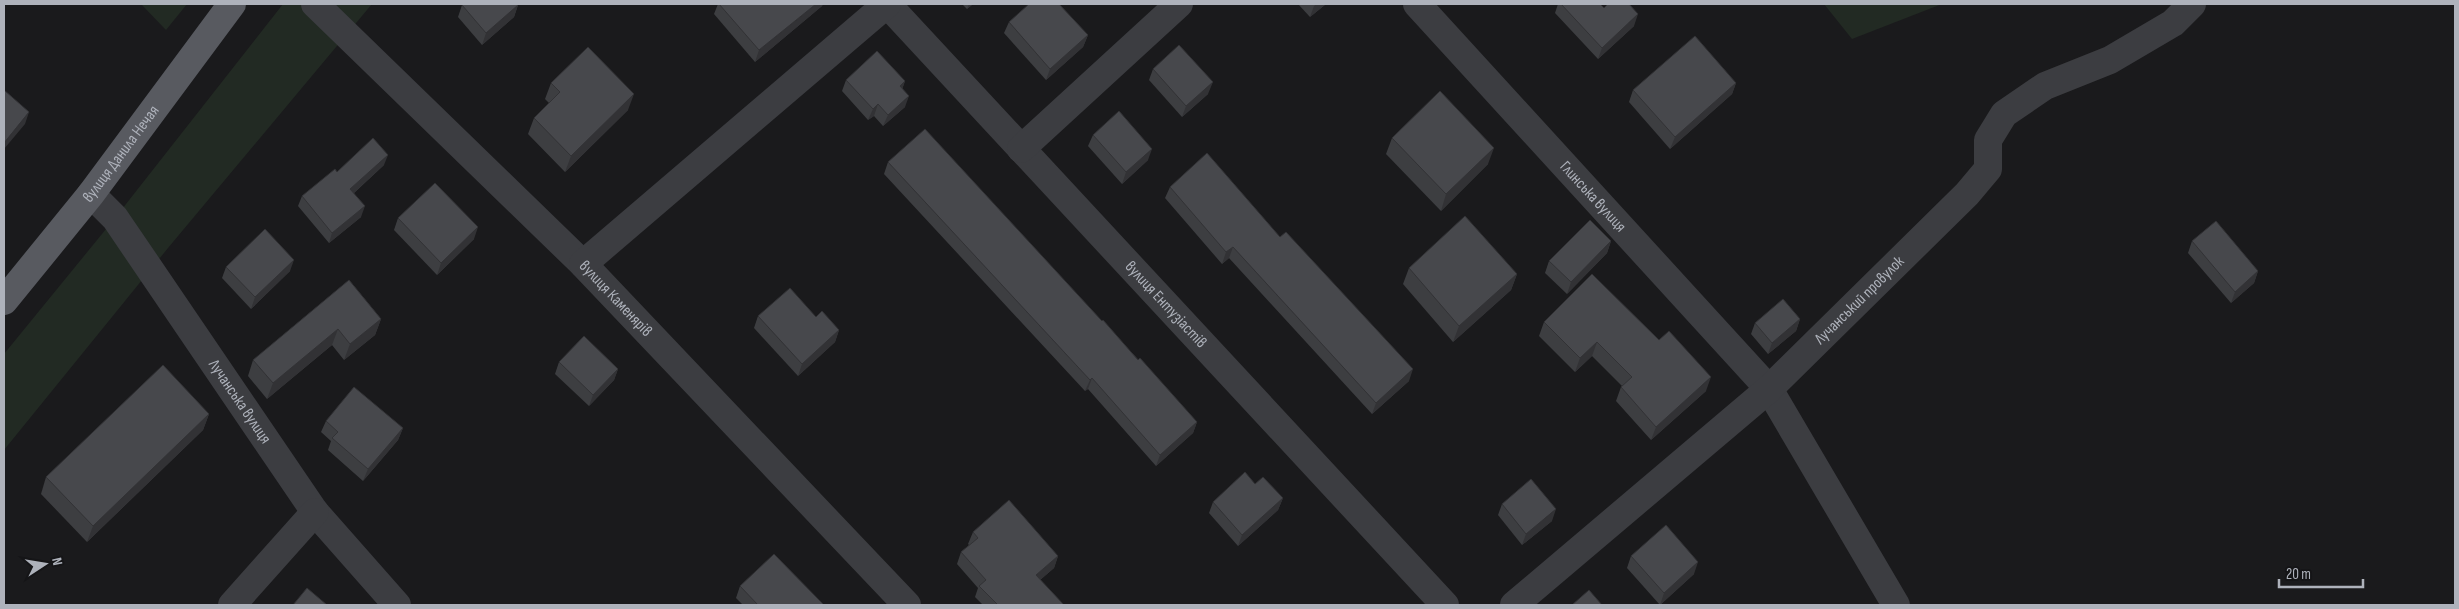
<svg xmlns="http://www.w3.org/2000/svg" width="2459" height="609" viewBox="0 0 2459 609" font-family="'Sofia Sans Condensed',sans-serif">
<style>
.green{fill:#222a23}
.lines{fill:none;stroke-linecap:round;stroke-linejoin:round}
.minor{stroke:#3c3d41;stroke-width:28}
.major{stroke:#585a60;stroke-width:28}
.wall{fill:#3d3e41}
.shaded-wall{fill:#323235}
.building{fill:#47484c;stroke:#323235}
.labels{text-anchor:middle;dominant-baseline:central;stroke-width:5;stroke-linejoin:round;paint-order:stroke}
.street-label{font-size:16px;fill:#aeb2bb;stroke:#151517}
</style>
<rect width="100%" height="100%" fill="#1a1a1c"/>
<g class="green">
<path d="M141,4H187L166,30Z"/>
<path d="M283,4H372L168,248L4,450V354L115,218Z"/>
<path d="M1824,4H1942L1852,39Z"/>
</g>
<g class="lines">
<g class="minor">
<path id="s1" d="M315,4L583,264L907,605"/>
<path id="s2" d="M887,4L1445,605"/>
<path id="s3" d="M1417,4L1769,389L1896,605"/>
<path d="M1021,149L1179,4"/>
<path id="s4" d="M91,194L115,218L315,512L397,605"/>
<path d="M583,264L887,4"/>
<path d="M232,605L315,512"/>
<path id="s5" d="M1514,605L1769,389L1967,194L1988,169V140L2004,114L2045,86L2110,60L2173,23L2192,4"/>
</g>
<path class="major" id="s6" d="M4,301L91,194L232,4"/>
</g>
<g class="wall">
<path d="M718,4H823L822,6L755,62L714,14Z"/>
<path d="M962,4H973L967,9Z"/>
<path d="M1298,4H1326L1310,17Z"/>
<path d="M1558,4H1600L1604,8L1634,26L1598,59L1555,13Z"/>
<path d="M462,5H518L514,17L482,45L458,17Z"/>
<path d="M1009,22L1088,35L1083,47L1046,80L1004,33Z"/>
<path d="M1153,69L1208,94L1182,117L1149,80Z"/>
<path d="M846,80L905,81L902,89L905,107L883,126L874,116L868,120L842,91Z"/>
<path d="M551,83L628,110L565,172L528,134L534,118L549,103L545,99Z"/>
<path d="M1736,83L1732,94L1670,149L1629,102L1633,90Z"/>
<path d="M1093,135L1148,160L1122,184L1088,146Z"/>
<path d="M1392,138L1488,164L1441,211L1386,154Z"/>
<path d="M888,162L1102,321L1197,422L1193,433L1156,466L1088,389L1085,391L884,174Z"/>
<path d="M384,165L354,193L361,217L329,243L298,206L302,196L337,172Z"/>
<path d="M1170,187L1280,237L1409,381L1372,414L1229,258L1222,264L1165,198Z"/>
<path d="M398,218L474,239L437,275L394,230Z"/>
<path d="M1611,241L1607,253L1567,294L1545,273L1549,261Z"/>
<path d="M2192,241L2258,271L2254,283L2231,303L2188,253Z"/>
<path d="M226,267L290,271L251,309L222,278Z"/>
<path d="M1409,268L1517,274L1511,290L1453,342L1403,284Z"/>
<path d="M1592,274L1706,391L1651,440L1616,401L1621,387L1622,386L1592,356L1575,372L1539,336L1544,322Z"/>
<path d="M349,280L381,319L375,335L344,360L332,345L267,399L248,376L253,360Z"/>
<path d="M758,316L839,330L835,342L798,376L754,328Z"/>
<path d="M1800,319L1796,331L1768,354L1751,334L1755,323Z"/>
<path d="M559,362L618,369L614,380L589,406L555,374Z"/>
<path d="M209,414L203,430L87,542L41,494L46,477Z"/>
<path d="M326,421L403,428L398,440L363,481L328,450L331,441L321,432Z"/>
<path d="M1255,484L1283,498L1278,510L1238,546L1209,513L1213,502Z"/>
<path d="M1502,504L1552,521L1522,545L1498,515Z"/>
<path d="M973,532L1058,556L1054,568L1040,580L1064,605H983L975,597L978,588L957,564L961,552L969,545L968,544Z"/>
<path d="M1631,556L1694,574L1660,605L1627,568Z"/>
<path d="M740,586L824,605H743L736,598Z"/>
</g>
<g class="shaded-wall">
<path d="M816,4H823L822,6L755,62L759,50Z"/>
<path d="M969,4H973L967,9Z"/>
<path d="M1317,4H1326L1310,17L1314,6Z"/>
<path d="M518,5L514,17L482,45L486,33Z"/>
<path d="M1638,14L1634,26L1598,59L1602,48Z"/>
<path d="M1088,35L1083,47L1046,80L1050,69Z"/>
<path d="M905,81L901,93L900,86Z"/>
<path d="M1213,82L1208,94L1182,117L1186,106Z"/>
<path d="M1736,83L1732,94L1670,149L1675,137Z"/>
<path d="M634,94L628,110L565,172L571,156Z"/>
<path d="M909,96L905,107L883,126L888,115Z"/>
<path d="M878,104L874,116L868,120L873,109Z"/>
<path d="M29,112L25,124L4,149V143Z"/>
<path d="M1494,148L1488,164L1441,211L1446,194Z"/>
<path d="M1152,149L1148,160L1122,184L1126,172Z"/>
<path d="M388,155L384,165L347,199L350,189Z"/>
<path d="M365,206L361,217L329,243L332,233Z"/>
<path d="M478,227L474,239L437,275L441,263Z"/>
<path d="M1611,241L1607,253L1567,294L1571,282Z"/>
<path d="M1233,247L1229,258L1222,264L1226,252Z"/>
<path d="M294,260L290,271L251,309L255,297Z"/>
<path d="M2258,271L2254,283L2231,303L2235,292Z"/>
<path d="M1517,274L1511,290L1453,342L1459,326Z"/>
<path d="M381,319L375,335L344,360L350,344Z"/>
<path d="M1800,319L1796,331L1768,354L1772,343Z"/>
<path d="M338,329L332,345L267,399L273,383Z"/>
<path d="M839,330L835,342L798,376L802,364Z"/>
<path d="M1597,342L1592,356L1575,372L1580,358Z"/>
<path d="M618,369L614,380L589,406L593,395Z"/>
<path d="M1413,369L1409,381L1372,414L1376,403Z"/>
<path d="M1711,377L1706,391L1651,440L1656,427Z"/>
<path d="M1092,378L1088,389L1085,391L1090,380Z"/>
<path d="M209,414L203,430L87,542L93,526Z"/>
<path d="M1197,422L1193,433L1156,466L1160,455Z"/>
<path d="M403,428L398,440L363,481L368,469Z"/>
<path d="M1283,498L1278,510L1238,546L1242,535Z"/>
<path d="M1556,509L1552,521L1522,545L1526,534Z"/>
<path d="M1058,556L1054,568L1032,587L1036,575Z"/>
<path d="M1698,562L1694,574L1660,605L1664,593Z"/>
</g>
<g class="building">
<path d="M464,4H517L518,5L486,33L462,5Z"/>
<path d="M719,4H816L759,50Z"/>
<path d="M1029,4H1059L1088,35L1050,69L1009,22Z"/>
<path d="M1561,4H1600L1604,8L1608,4H1629L1638,14L1602,48Z"/>
<path d="M1695,36L1736,83L1675,137L1633,90Z"/>
<path d="M1179,45L1213,82L1186,106L1153,69Z"/>
<path d="M588,47L634,94L571,156L534,118L560,92L551,83Z"/>
<path d="M877,51L905,81L900,86L909,96L888,115L878,104L873,109L846,80Z"/>
<path d="M4,90L29,112L4,143Z"/>
<path d="M1440,91L1494,148L1446,194L1392,138Z"/>
<path d="M1119,111L1152,149L1126,172L1093,135Z"/>
<path d="M925,129L1102,321L1103,320L1138,360L1140,358L1197,422L1160,455L1092,378L1090,380L888,162Z"/>
<path d="M373,138L388,155L350,189L365,206L332,233L302,196L335,169L337,172Z"/>
<path d="M1207,153L1280,237L1286,232L1413,369L1376,403L1233,247L1226,252L1170,187Z"/>
<path d="M435,183L478,227L441,263L398,218Z"/>
<path d="M1465,216L1517,274L1459,326L1409,268Z"/>
<path d="M1590,220L1611,241L1571,282L1549,261Z"/>
<path d="M2216,221L2258,271L2235,292L2192,241Z"/>
<path d="M265,229L294,260L255,297L226,267Z"/>
<path d="M1592,274L1659,340L1669,331L1711,377L1656,427L1621,387L1632,377L1597,342L1580,358L1544,322Z"/>
<path d="M349,280L381,319L350,344L338,329L273,383L253,360Z"/>
<path d="M790,288L816,317L822,311L839,330L802,364L758,316Z"/>
<path d="M1783,299L1800,319L1772,343L1755,323Z"/>
<path d="M584,336L618,369L593,395L559,362Z"/>
<path d="M163,365L209,414L93,526L46,477Z"/>
<path d="M354,387L403,428L368,469L332,438L338,432L326,421Z"/>
<path d="M1245,472L1255,484L1263,477L1283,498L1242,535L1213,502Z"/>
<path d="M1531,479L1556,509L1526,534L1502,504Z"/>
<path d="M1009,500L1058,556L1036,575L1064,605H998L979,586L986,580L961,552L978,538L973,532Z"/>
<path d="M1666,525L1698,562L1664,593L1631,556Z"/>
<path d="M774,554L824,605H758L740,586Z"/>
<path d="M307,588L327,605H293Z"/>
<path d="M1589,590L1602,605H1572Z"/>
</g>
<g class="labels">
<g class="street-label">
<text stroke="none"><textPath href="#s6" startOffset="188">вулиця Данила Нечая</textPath></text>
<text stroke="none"><textPath href="#s3" startOffset="261">Глинська вулиця</textPath></text>
<text stroke="none"><textPath href="#s1" startOffset="421">вулиця Каменярів</textPath></text>
<text stroke="none"><textPath href="#s5" startOffset="461">Лучанський провулок</textPath></text>
<text stroke="none"><textPath href="#s2" startOffset="410">вулиця Ентузіастів</textPath></text>
<text stroke="none"><textPath href="#s4" startOffset="256">Лучанська вулиця</textPath></text>
</g>
</g>
<rect width="2459" height="609" fill="none" stroke="#aeb2bb" stroke-width="10"/>
<g transform="translate(45 564) rotate(78)" stroke="#151517" stroke-width="4" paint-order="stroke">
<path d="M0-4L9 19L0 12L-9 19Z" fill="#aeb2bb"/>
<text y="-8" font-size="14" font-weight="bold" text-anchor="middle" fill="#aeb2bb">N</text>
</g>
<path d="M2279 579v8h84v-8" fill="none" stroke="#aeb2bb" stroke-width="2.5"/>
<text x="2286" y="579" font-size="15" fill="#aeb2bb" stroke="#151517" stroke-width="4" paint-order="stroke">20 m</text>
</svg>
